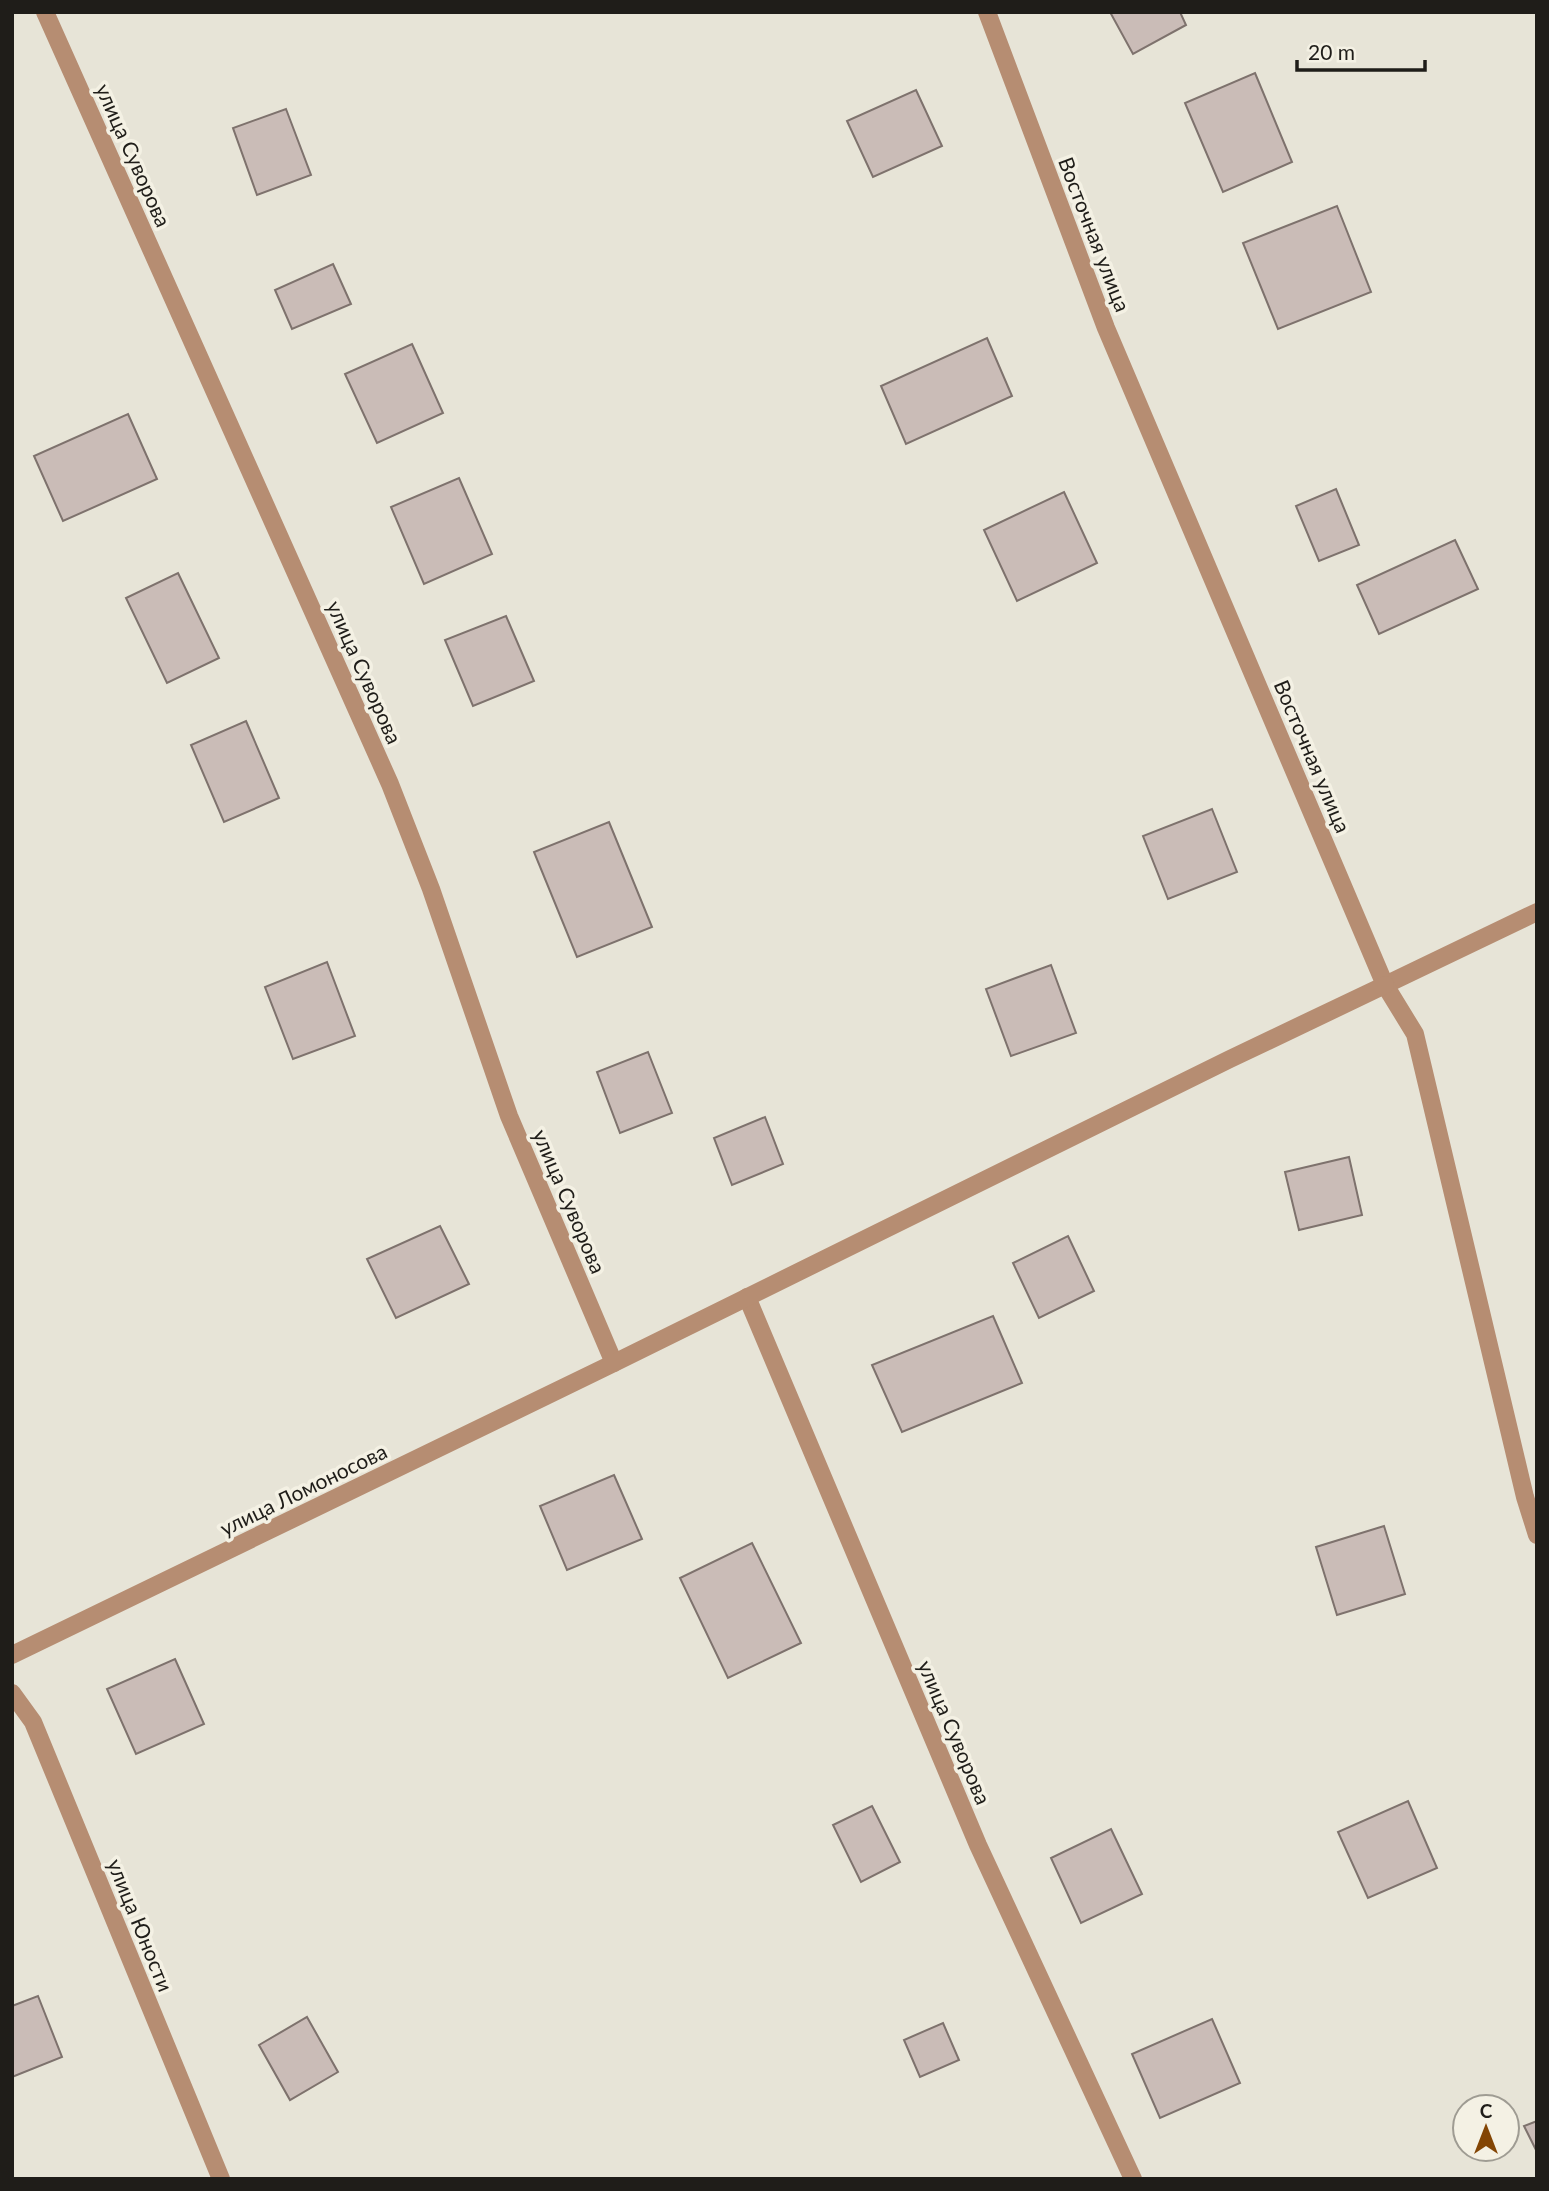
<svg xmlns="http://www.w3.org/2000/svg" width="1549" height="2191" viewBox="0 0 1549 2191" font-family="Lato,sans-serif">
<style>
.building{fill:#cabcb7;stroke:#7e726d;stroke-width:2}
.lines{fill:none;stroke-linecap:round;stroke-linejoin:round}
.service{stroke:#b68d72;stroke-width:18}
.minor{stroke:#b68d72;stroke-width:18}
.labels{text-anchor:middle;dominant-baseline:central;stroke-width:7;stroke-linejoin:round;paint-order:stroke}
.street-label{font-size:21px;fill:#1f1d19;stroke:#f4f1e4}
</style>
<rect width="100%" height="100%" fill="#e7e4d7"/>
<g class="building">
<path d="M1110,12H1180L1186,25L1133,54Z"/>
<path d="M1255,73L1292,162L1223,192L1185,103Z"/>
<path d="M916,90L942,146L873,177L847,121Z"/>
<path d="M286,109L311,175L257,195L233,128Z"/>
<path d="M1337,206L1371,292L1278,329L1243,243Z"/>
<path d="M333,264L351,304L292,329L275,290Z"/>
<path d="M987,338L1012,396L906,444L881,386Z"/>
<path d="M412,344L443,413L377,443L345,374Z"/>
<path d="M128,414L157,479L63,521L34,456Z"/>
<path d="M459,478L492,554L424,584L391,507Z"/>
<path d="M1336,489L1359,545L1319,561L1296,506Z"/>
<path d="M1064,492L1097,563L1017,601L984,530Z"/>
<path d="M1455,540L1478,589L1379,634L1357,585Z"/>
<path d="M178,573L219,658L167,683L126,598Z"/>
<path d="M506,616L534,681L473,706L445,640Z"/>
<path d="M246,721L279,798L224,822L191,745Z"/>
<path d="M1212,809L1237,872L1168,899L1143,836Z"/>
<path d="M609,822L652,927L577,957L534,852Z"/>
<path d="M327,962L355,1036L293,1059L265,987Z"/>
<path d="M1051,965L1076,1033L1011,1056L986,989Z"/>
<path d="M648,1052L672,1113L620,1133L597,1072Z"/>
<path d="M765,1117L783,1164L732,1185L714,1138Z"/>
<path d="M1349,1157L1362,1215L1299,1230L1285,1172Z"/>
<path d="M440,1226L469,1284L396,1318L367,1259Z"/>
<path d="M1068,1236L1094,1291L1039,1318L1013,1263Z"/>
<path d="M993,1316L1022,1383L902,1432L872,1365Z"/>
<path d="M614,1475L642,1539L567,1570L540,1506Z"/>
<path d="M1384,1526L1405,1594L1337,1615L1316,1547Z"/>
<path d="M752,1543L801,1643L728,1678L680,1578Z"/>
<path d="M175,1659L204,1724L136,1754L107,1689Z"/>
<path d="M1408,1801L1437,1868L1368,1898L1338,1832Z"/>
<path d="M872,1806L900,1862L861,1882L833,1825Z"/>
<path d="M1111,1829L1142,1894L1081,1923L1051,1858Z"/>
<path d="M38,1996L62,2057L12,2077V2006Z"/>
<path d="M307,2017L338,2072L290,2100L259,2045Z"/>
<path d="M1212,2019L1240,2083L1160,2118L1132,2054Z"/>
<path d="M943,2023L959,2060L920,2077L904,2040Z"/>
<path d="M1537,2121V2152L1524,2126Z"/>
</g>
<g class="lines">
<path class="service" d="M1385,985L1537,912"/>
<g class="minor">
<path d="M45,12L390,784L431,889L509,1116L614,1363"/>
<path d="M987,12L1106,328L1385,985L1415,1034L1525,1497L1537,1535"/>
<path d="M747,1297L978,1845L1133,2179"/>
<path d="M12,1655L614,1363L1230,1059L1385,985"/>
<path d="M12,1693L33,1722L221,2179"/>
</g>
</g>
<g class="labels">
<g class="street-label">
<text transform="translate(134 155) rotate(66)">улица Суворова</text>
<text transform="translate(1095 234) rotate(69)">Восточная улица</text>
<text transform="translate(365 672) rotate(66)">улица Суворова</text>
<text transform="translate(1313 756) rotate(67)">Восточная улица</text>
<text transform="translate(570 1201) rotate(67)">улица Суворова</text>
<text transform="translate(303 1489) rotate(-26)">улица Ломоносова</text>
<text transform="translate(955 1732) rotate(67)">улица Суворова</text>
<text transform="translate(141 1925) rotate(68)">улица Юности</text>
</g>
</g>
<rect width="1549" height="2191" fill="none" stroke="#1f1d19" stroke-width="28"/>
<g transform="translate(1486 2128)"><circle r="33" fill="#f4f1e4" stroke="#9f9c93" stroke-width="2"/>
<path d="M0-5L12 26L0 18L-12 26Z" fill="#834504"/>
<text y="-10" font-size="19" font-weight="bold" text-anchor="middle" fill="#1f1d19">С</text>
</g>
<path d="M1297 60v10h128v-10" fill="none" stroke="#1f1d19" stroke-width="3.5"/>
<text x="1308" y="60" font-size="21" fill="#1f1d19" stroke="#f4f1e4" stroke-width="5" paint-order="stroke">20 m</text>
</svg>
